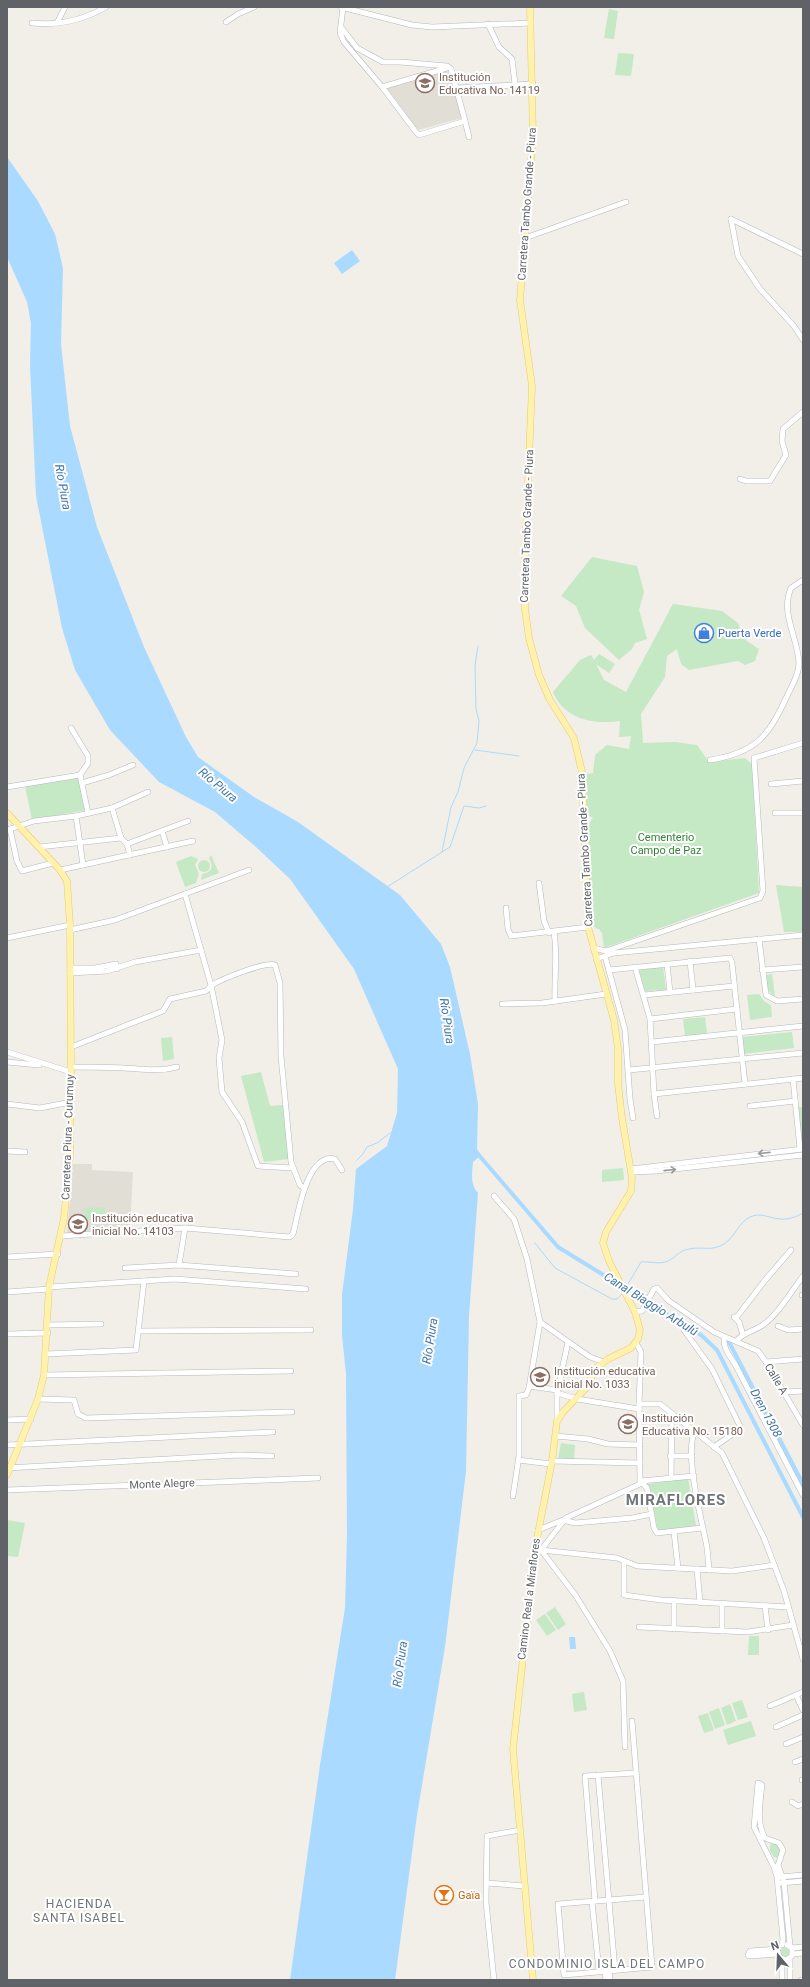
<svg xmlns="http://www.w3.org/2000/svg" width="810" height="1987" viewBox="0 0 810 1987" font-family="Roboto,sans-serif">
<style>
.education{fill:#e1ded6}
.green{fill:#c5e8c5}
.water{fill:#aadaff}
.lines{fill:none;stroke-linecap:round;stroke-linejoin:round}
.stream{stroke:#aadaff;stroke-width:1}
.canal{stroke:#aadaff;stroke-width:4}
.minor-casing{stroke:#b5b8bc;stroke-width:6}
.major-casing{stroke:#f2c960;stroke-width:7}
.minor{stroke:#fff;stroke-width:5}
.major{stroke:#fff2af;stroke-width:6}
.oneway{stroke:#979a9d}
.labels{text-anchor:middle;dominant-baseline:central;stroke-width:4;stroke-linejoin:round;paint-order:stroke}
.education-label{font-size:11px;fill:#785e54;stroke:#fff;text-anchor:start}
.street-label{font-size:11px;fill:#5f6368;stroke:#fff}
.shop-label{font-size:11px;fill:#366cbe;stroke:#fff;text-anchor:start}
.park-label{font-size:11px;fill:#348238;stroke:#fff}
.food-label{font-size:11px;fill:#c56008;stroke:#fff;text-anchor:start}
.water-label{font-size:12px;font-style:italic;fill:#4174aa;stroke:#fff}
.neighbourhood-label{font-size:12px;letter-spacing:1px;fill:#70757a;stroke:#fff}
.district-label{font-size:15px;font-weight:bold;letter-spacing:1px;fill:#70757a;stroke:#fff}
</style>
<rect width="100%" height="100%" fill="#f1efe8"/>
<g class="education">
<path d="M448,70L462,118L418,130L387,88Z"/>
<path d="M73,1164H92V1170L133,1172L130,1227L67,1233Z"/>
</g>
<g class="green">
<path d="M609,9L618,11L614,39L604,38Z"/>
<path d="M618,53L634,54L631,76L615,75Z"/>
<path d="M592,557L637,566L644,592L639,610L647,639L635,643L632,649L619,660L585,628L576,606L561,596Z"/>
<path d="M673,604L722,611L738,623L744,639L759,649L755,661L745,665L738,661L689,670L681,664L677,649L667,656L665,677L641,714L643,743L675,742L697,745L709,762L745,758L752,764L759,893L604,948L602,933L599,929L595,928L590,911L588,825L593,818L587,814L586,774L593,773L595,755L607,745L629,749L631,736L619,737L620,721C593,725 564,719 553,692L580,660L591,655L594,660L599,654L615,664L609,673L596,664L604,680L626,692Z"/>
<path d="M78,777L86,810L32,820L25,786Z"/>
<path d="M211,855L219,873L201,880L202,874C212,873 214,866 209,858Z"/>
<path d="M191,856L198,859L195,865L199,874L196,883L185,887L176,862Z"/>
<circle cx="204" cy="866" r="6"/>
<path d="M776,885L803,887V932H784Z"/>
<path d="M663,967L666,990L645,991L639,970Z"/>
<path d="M772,974L775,996C766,992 767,984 766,975Z"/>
<path d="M759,994L765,1002L771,1005L772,1017L750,1020L747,995Z"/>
<path d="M705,1017L707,1033L685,1036L683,1019Z"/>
<path d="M792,1032L794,1048L744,1054L742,1037Z"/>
<path d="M172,1037L174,1059L163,1061L161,1038Z"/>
<path d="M261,1072L270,1106L283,1105L289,1159L264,1162L241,1076Z"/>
<path d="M798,1107H803V1134H801Z"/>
<path d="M623,1168L624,1180L602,1182V1170Z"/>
<path d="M105,1207V1219H85L84,1208Z"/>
<path d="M561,1443L575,1445L574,1460L558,1459Z"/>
<path d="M688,1478L696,1526L658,1530L648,1484Z"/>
<path d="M7,1520L25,1523L18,1557L7,1556Z"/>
<path d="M555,1607L566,1624L558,1630L546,1613Z"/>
<path d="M545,1614L556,1630L547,1636L536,1620Z"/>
<path d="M749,1636H759V1655H748Z"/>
<path d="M584,1692L587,1710L574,1712L572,1694Z"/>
<path d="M742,1700L748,1717L738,1720L732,1703Z"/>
<path d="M730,1704L736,1721L727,1725L721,1708Z"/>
<path d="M719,1708L725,1725L715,1729L709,1712Z"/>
<path d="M708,1713L714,1730L704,1733L698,1716Z"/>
<path d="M751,1721L756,1736L728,1745L723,1730Z"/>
<path d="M774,1843L781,1849L778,1858L774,1857L770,1851V1845Z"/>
<circle cx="785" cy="1952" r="4.5"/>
</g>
<g class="water">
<path d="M7,157L38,201L55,234L63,268L61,344L70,426L97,527L144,647L186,737L198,757L254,797L298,822L400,895L441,944L450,967L470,1054L478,1104L477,1149L481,1155L473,1162C472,1174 470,1184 478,1193L469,1316L466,1471L445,1647L417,1815L395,1980H290L320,1765L345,1608L347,1534L346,1374L342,1335V1295L353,1209L356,1169L387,1146L397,1113L398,1069L354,969L290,879L256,847L215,812L159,782L110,730L75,670L62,628L36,496L30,365L31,323L27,302L7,257Z"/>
<path d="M352,250L360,261L342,274L334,263Z"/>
<path d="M569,1637H575L576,1649H570Z"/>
</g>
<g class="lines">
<g class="stream">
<path d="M475,750L519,756"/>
<path d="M442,852L451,807L458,792L464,768L477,743L479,721L476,709L475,665L478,646"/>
<path d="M387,887L450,847L464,806L479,808L486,806"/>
<path d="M356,1161L363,1154L367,1147L377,1143L390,1133"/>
<path d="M535,1243L555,1268L612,1299H617L621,1295"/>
<path d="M625,1289L641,1262C650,1261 659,1265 668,1261C675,1258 680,1250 689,1249C703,1246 710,1252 724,1244C735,1237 739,1222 750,1217C760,1212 769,1218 780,1219C788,1220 796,1217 803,1213"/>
</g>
<g class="canal">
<path d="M477,1153L558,1247L701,1335L717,1350L803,1517"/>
<path d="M729,1342L803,1484"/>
</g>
<defs>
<g id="minor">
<path d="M341,7L412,25L432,27L531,23"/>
<path d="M226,22L238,14L254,7"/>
<path d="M32,23C59,26 83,20 106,7"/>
<path d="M57,23L65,7"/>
<path d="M488,24L499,47L512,59L515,84"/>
<path d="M341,27L357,48L383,62H400L447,66L451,69L465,121L419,135L416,132L383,88L344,42L340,33L343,7"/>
<path d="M382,87L447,68"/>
<path d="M457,88L533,84"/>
<path d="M465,121L469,137"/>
<path d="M731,219L738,256L760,289L794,326L803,340"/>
<path d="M731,219L803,254"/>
<path d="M525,238L626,202"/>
<path d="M740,479L746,481H770L786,455L782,441L783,429L803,412"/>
<path d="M71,728L88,756V763L80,775L88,813"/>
<path d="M710,760C755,753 769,737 787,696C792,685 799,675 799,663C798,638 780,613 791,588L803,580"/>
<path d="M82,783L109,775L133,765"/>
<path d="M771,784L803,781"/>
<path d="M7,787L80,775"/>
<path d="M112,808L121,838L127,844L130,855"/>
<path d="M775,813H803"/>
<path d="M76,816L83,865"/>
<path d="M10,829L17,861L22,871L53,863"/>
<path d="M7,830L34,821L76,816L112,808L148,792"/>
<path d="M162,831L167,847"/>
<path d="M127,844L188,821"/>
<path d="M39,847L121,838"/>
<path d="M60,870L193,841"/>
<path d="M539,883L544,921L549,933"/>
<path d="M185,894L211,985L222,1040L219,1058L222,1092L242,1122L258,1166L292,1168"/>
<path d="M506,908L508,929L511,936L588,927"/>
<path d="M70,930L115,920L249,870"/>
<path d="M554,932C558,958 554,976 555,1001"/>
<path d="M7,938L70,925"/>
<path d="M759,939L766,995L777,1001L803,999"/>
<path d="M593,948L606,951L760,898L763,891L754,758L803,743"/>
<path d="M605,956L625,1030L630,1099L633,1118"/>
<path d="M596,959L614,953L803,935"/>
<path d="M690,961L693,990"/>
<path d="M667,964L670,992"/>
<path d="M635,967L650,1019L654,1094L657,1116"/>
<path d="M70,968H95L116,964L117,969"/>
<path d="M609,970L730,958L732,963L745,1084"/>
<path d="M762,970L803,967"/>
<path d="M70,973L107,971L135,962L201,950"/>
<path d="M644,995L734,986"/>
<path d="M502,1004L542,1003L606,994"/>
<path d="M650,1019L737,1009"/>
<path d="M652,1042L803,1026"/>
<path d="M71,1047L163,1011L170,999L206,991C209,989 210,986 212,985C222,979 266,961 275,965L280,983L281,1056L291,1162L300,1185L304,1188"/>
<path d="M7,1052L71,1072"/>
<path d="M7,1062L39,1065"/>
<path d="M71,1067C88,1067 106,1067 124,1068C143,1069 158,1072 177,1067"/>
<path d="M629,1070L803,1053"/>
<path d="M793,1079L800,1149"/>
<path d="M654,1094L803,1078"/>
<path d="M7,1104L40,1108L71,1102"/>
<path d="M750,1106L795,1101"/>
<path d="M7,1151L25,1152"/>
<path d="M631,1169L803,1149"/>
<path d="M632,1172L656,1171L803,1155"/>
<path d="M494,1196L514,1219L516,1225L527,1259L540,1322L529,1388L526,1395L519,1396V1456L513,1496"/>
<path d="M62,1236L185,1228L290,1237L293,1234C298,1216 306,1153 335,1159L342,1170"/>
<path d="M7,1257L58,1254"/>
<path d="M179,1265L185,1228"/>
<path d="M125,1268L179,1265L296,1274"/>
<path d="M49,1287L175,1279L306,1289"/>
<path d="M7,1292L49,1289"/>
<path d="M802,1295H803"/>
<path d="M635,1312L642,1311L654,1289L657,1288L669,1301L714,1332L758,1351L766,1362L803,1425"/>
<path d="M734,1317L739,1322L743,1335"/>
<path d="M736,1318L766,1279L791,1250"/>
<path d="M540,1322L590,1357L604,1362"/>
<path d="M48,1325L101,1324"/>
<path d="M778,1326L788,1330L803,1329"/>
<path d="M684,1330L712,1369L740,1426L734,1433L714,1447"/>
<path d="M140,1331L311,1330"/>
<path d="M7,1334L48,1333"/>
<path d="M724,1337C723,1348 729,1355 735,1364L803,1495"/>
<path d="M737,1341C739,1335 756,1330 763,1325C779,1313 791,1292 803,1276"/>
<path d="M636,1343L641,1352L639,1404H660L722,1453L764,1538L784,1591L803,1659"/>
<path d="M46,1354L136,1350L144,1281"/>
<path d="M766,1362L803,1359"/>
<path d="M44,1375L291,1371"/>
<path d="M529,1386L557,1390"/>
<path d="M785,1392L803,1391"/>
<path d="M557,1393L577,1399L639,1409"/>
<path d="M38,1399L74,1400L78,1414L86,1418L292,1412"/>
<path d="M639,1404L640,1484L566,1518L541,1550L617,1558L637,1566L732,1571L774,1565"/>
<path d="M7,1420L31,1419"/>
<path d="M557,1421V1393L568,1342"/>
<path d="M695,1431C684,1452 701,1518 706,1542C708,1551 708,1560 709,1570"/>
<path d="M556,1436L588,1439L608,1444L640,1445"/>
<path d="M7,1445L273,1432"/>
<path d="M670,1456H692"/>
<path d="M518,1460L551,1464"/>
<path d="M552,1461L640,1463"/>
<path d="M7,1468L239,1455L272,1456"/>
<path d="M671,1478L672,1414"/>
<path d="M641,1481L647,1488L654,1528L657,1533L702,1528"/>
<path d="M641,1481L694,1476"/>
<path d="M7,1490L318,1478"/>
<path d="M538,1530L563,1520L575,1523L632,1518L652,1514"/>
<path d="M674,1532L678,1568"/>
<path d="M541,1550L576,1596L610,1651L623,1681L625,1747"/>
<path d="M624,1561V1595L661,1600L788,1607"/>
<path d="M697,1569L700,1603"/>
<path d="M674,1600V1629"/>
<path d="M722,1604V1631"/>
<path d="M765,1606L768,1630"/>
<path d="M639,1627L748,1632L793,1625"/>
<path d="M796,1695L803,1710"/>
<path d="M770,1706L803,1692"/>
<path d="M632,1721L652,1967L564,1975L558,1904L646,1897"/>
<path d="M776,1727L803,1715"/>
<path d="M786,1744L803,1737"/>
<path d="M795,1762L803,1759"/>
<path d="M598,1775L615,1970"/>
<path d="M802,1780H803"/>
<path d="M792,1802L798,1806L803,1804"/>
<path d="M780,1877L803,1875"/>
<path d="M487,1883L524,1886"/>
<path d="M781,1883L803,1881"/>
<path d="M595,1901L585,1776L635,1773"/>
<path d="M592,1902L599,1971"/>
<path d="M782,1945L783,1939L777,1877L774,1867L754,1827L758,1783L762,1785C760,1803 756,1822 765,1838L779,1843L783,1850L778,1865L784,1882L790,1946"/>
<path d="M787,1945L792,1948L803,1947"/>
<path d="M778,1952L779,1957L786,1960L792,1956V1948"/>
<path d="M778,1954L749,1956L748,1955L750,1951L778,1949"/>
<path d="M793,1954L803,1953"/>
<path d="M782,1959V1980"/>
<path d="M790,1959V1980"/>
<path d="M605,1971L606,1980"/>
<path d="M609,1971L610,1980"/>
<path d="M494,1980L486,1902L487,1836L520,1830"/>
<path d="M801,1980H803"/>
</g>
<g id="major">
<path d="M530,7L533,137L520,300L532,386L525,555V609L529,638L539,675L550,700L574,738L582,772L588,927L614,1020L618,1049V1084L622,1118L632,1178L631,1191L606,1232L603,1243L609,1261L635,1312L640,1330L638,1339L631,1348L608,1359L597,1367L585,1389L563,1412L557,1421L552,1461L535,1549L513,1749L533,1980"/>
<path d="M7,813L60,870L67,881L70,925L71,1072L70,1156L64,1218L49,1287L44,1375L38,1399L7,1475"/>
</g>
</defs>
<use href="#minor" class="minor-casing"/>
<use href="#major" class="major-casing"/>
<use href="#minor" class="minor"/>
<use href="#major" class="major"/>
</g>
<defs><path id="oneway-shaft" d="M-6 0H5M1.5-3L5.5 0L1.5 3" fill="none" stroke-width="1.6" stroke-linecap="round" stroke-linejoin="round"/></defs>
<g class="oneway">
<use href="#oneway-shaft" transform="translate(764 1153) rotate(174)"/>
<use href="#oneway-shaft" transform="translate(670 1170) rotate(-6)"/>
</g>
<defs>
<symbol id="school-ring" viewBox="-11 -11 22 22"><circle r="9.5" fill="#fff" stroke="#8d6e63" stroke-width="1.5"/><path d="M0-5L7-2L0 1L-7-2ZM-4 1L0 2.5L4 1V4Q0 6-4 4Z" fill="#8d6e63"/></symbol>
<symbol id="shop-ring" viewBox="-11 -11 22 22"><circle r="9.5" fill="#fff" stroke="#3f7fe0" stroke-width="1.5"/><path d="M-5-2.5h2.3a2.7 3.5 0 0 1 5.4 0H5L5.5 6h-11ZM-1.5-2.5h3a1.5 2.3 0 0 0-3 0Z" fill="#3f7fe0"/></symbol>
<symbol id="bar-ring" viewBox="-11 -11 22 22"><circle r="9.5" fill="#fff" stroke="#e8710a" stroke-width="1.5"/><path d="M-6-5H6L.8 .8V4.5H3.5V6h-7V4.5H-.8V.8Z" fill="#e8710a"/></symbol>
</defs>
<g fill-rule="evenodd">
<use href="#school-ring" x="414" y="72" width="22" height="22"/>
<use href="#shop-ring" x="693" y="622" width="22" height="22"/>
<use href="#school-ring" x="67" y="1213" width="22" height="22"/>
<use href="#school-ring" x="529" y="1366" width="22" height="22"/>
<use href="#school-ring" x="617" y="1413" width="22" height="22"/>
<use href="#bar-ring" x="433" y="1884" width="22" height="22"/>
</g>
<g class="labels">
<g class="education-label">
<text x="439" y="77">Institución<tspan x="439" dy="13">Educativa No. 14119</tspan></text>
<text x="92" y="1218">Institución educativa<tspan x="92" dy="13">inicial No. 14103</tspan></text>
<text x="554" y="1371">Institución educativa<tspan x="554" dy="13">inicial No. 1033</tspan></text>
<text x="642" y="1418">Institución<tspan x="642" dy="13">Educativa No. 15180</tspan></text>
</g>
<g class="street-label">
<text transform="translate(527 204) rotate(-86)">Carretera Tambo Grande - Piura</text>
<text transform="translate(527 526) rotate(-88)">Carretera Tambo Grande - Piura</text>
<text transform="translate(585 850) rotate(-93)">Carretera Tambo Grande - Piura</text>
<text transform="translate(68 1137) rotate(-88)">Carretera Piura - Curumuy</text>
<text transform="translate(776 1379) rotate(59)">Calle A</text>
<text transform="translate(162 1484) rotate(-2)">Monte Alegre</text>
<text transform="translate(529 1599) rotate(-83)">Camino Real a Miraflores</text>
</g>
<g class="shop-label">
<text x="718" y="633">Puerta Verde</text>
</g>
<g class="park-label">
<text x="666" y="837">Cementerio<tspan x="666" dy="13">Campo de Paz</tspan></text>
</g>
<g class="food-label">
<text x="458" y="1895">Gaïa</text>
</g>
<g class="water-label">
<text transform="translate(63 487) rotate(80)">Río Piura</text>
<text transform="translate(218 785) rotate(40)">Río Piura</text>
<text transform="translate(447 1021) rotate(82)">Río Piura</text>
<text transform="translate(651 1304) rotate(32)">Canal Biaggio Arbulú</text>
<text transform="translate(430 1341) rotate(-81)">Río Piura</text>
<text transform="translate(766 1413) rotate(62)">Dren 1308</text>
<text transform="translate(400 1664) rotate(-82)">Río Piura</text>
</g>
<g class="neighbourhood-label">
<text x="79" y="1904">HACIENDA<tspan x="79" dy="14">SANTA ISABEL</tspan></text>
<text x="607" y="1964">CONDOMINIO ISLA DEL CAMPO</text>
</g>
<g class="district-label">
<text x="676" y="1500">MIRAFLORES</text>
</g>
</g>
<rect width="810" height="1987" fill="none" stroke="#5f6368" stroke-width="16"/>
<g transform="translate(778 1955) rotate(341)" stroke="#ffffff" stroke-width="3" paint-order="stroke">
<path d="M0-3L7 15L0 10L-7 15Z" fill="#5f6368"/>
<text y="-6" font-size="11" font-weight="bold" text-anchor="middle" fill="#5f6368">N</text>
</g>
</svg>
